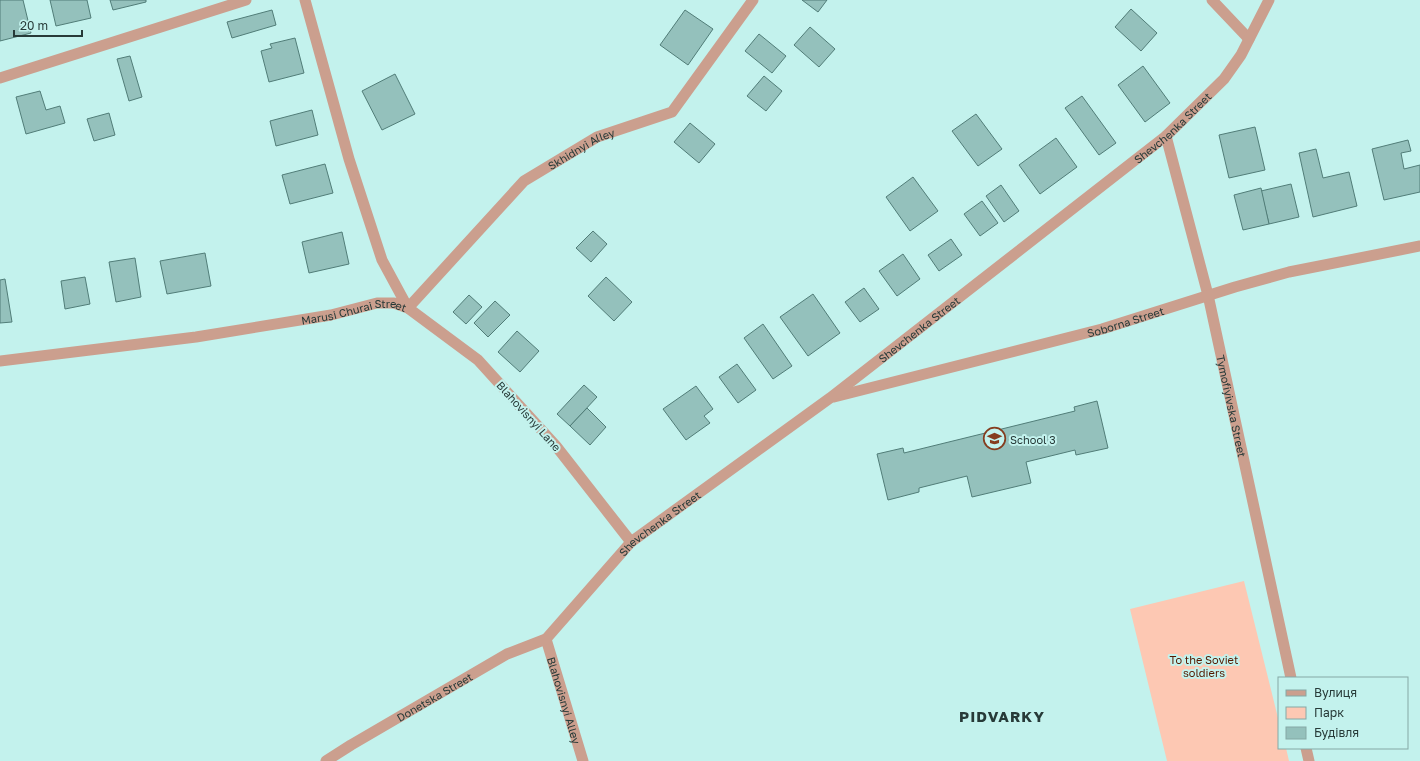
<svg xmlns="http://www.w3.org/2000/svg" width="1420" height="761" viewBox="0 0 1420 761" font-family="'Golos Text',sans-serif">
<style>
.green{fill:#fdc8b3}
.building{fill:#94c1bc;stroke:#517d78}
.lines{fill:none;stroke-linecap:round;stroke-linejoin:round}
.service{stroke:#cb9f8e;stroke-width:11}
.minor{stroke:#cb9f8e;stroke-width:11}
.labels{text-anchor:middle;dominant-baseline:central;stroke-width:4;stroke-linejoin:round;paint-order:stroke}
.street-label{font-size:11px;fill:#273a38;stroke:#c3f2ed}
.poi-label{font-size:11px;fill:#273a38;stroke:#c3f2ed;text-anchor:start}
.park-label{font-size:11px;fill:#551a00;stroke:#c3f2ed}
.district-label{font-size:15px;font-weight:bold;letter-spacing:1px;fill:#273a38;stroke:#c3f2ed}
</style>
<rect width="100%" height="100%" fill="#c3f2ed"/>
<path class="green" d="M1244,581L1279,722V748H1286L1289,761H1167L1130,609Z"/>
<g class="building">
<path d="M0,0H23L31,33L0,41Z"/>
<path d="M50,0H87L91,18L56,26Z"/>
<path d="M110,0H146V2L113,10Z"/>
<path d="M802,0H827L818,12Z"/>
<path d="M1131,9L1157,33L1141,51L1115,27Z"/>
<path d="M272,10L276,25L232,38L227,22Z"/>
<path d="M685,10L713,29L688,65L660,45Z"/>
<path d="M810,27L835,49L819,67L794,45Z"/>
<path d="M759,34L786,56L772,73L745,51Z"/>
<path d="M295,38L304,73L269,82L261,51L272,48L270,44Z"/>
<path d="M130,56L142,97L129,101L117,59Z"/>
<path d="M1143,66L1170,103L1145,122L1118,85Z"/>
<path d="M395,74L415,114L382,130L362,91Z"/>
<path d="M764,76L782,91L766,111L747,96Z"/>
<path d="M40,91L46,110L60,106L65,123L26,134L16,97Z"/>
<path d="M1082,96L1116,143L1099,155L1065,108Z"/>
<path d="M312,110L318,135L276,146L270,121Z"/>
<path d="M109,113L115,135L94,141L87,119Z"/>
<path d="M976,114L1002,149L978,166L952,131Z"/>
<path d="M690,123L715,144L699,163L674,142Z"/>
<path d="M1255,127L1265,170L1229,178L1219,135Z"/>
<path d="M1056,138L1077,167L1040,194L1019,165Z"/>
<path d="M1408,140L1411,151L1401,153L1404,169L1420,165V192L1384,200L1372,149Z"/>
<path d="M1316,149L1323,178L1349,172L1357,206L1313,217L1299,153Z"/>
<path d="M325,164L333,193L290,204L282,175Z"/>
<path d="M913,177L938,211L910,231L886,197Z"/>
<path d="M1291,184L1299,217L1269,224L1261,191Z"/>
<path d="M1001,185L1019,211L1004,222L986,196Z"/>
<path d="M1261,188L1269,224L1243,230L1234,195Z"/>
<path d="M982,201L998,223L980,236L964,214Z"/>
<path d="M593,231L607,244L591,262L576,248Z"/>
<path d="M342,232L349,264L309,273L302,242Z"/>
<path d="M951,239L962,255L939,271L928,255Z"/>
<path d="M205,253L211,286L167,294L160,261Z"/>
<path d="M903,254L920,279L897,296L879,271Z"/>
<path d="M135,258L141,297L116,302L109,262Z"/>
<path d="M85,277L90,304L65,309L61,281Z"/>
<path d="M606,277L632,302L614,321L588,296Z"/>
<path d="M5,279L12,322L0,323V280Z"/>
<path d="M864,288L879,309L860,322L845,302Z"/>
<path d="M813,294L840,333L808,356L780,317Z"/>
<path d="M469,295L482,307L466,324L453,312Z"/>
<path d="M495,301L510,315L488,337L474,323Z"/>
<path d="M763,324L792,366L773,379L744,338Z"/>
<path d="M517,331L539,351L520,372L498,352Z"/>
<path d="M737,364L756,390L738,403L719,377Z"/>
<path d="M584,385L597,397L570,426L557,414Z"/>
<path d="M696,386L713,409L704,416L710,423L686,440L663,409Z"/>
<path d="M1097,401L1108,448L1076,455L1075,450L1026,462L1031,483L972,497L967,476L919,488V492L888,500L877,454L903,448L904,453L1075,411L1074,407Z"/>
<path d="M587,408L606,427L590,445L570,426Z"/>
</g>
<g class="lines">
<path class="service" d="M1212,0L1249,39"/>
<g class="minor">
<path d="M0,78L246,0"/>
<path id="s1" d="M1166,136L1208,295L1291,678"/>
<path id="s2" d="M0,361L196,337L331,315L377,303H394L408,308L382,260L349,159L305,0"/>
<path id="s3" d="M834,397L1102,329L1235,287L1289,272L1420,246"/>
<path id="s4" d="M631,542L556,446L478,360L408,308L524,181L597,137L672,112L753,0"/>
<path id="s5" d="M546,639L583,761"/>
<path d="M1306,748L1309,761"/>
<path id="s6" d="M326,761L351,745L507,654L546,639L631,542L830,398L1166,136L1224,79L1241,55L1269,0"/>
</g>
</g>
<defs>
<symbol id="school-ring" viewBox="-11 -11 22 22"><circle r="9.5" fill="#c3f2ed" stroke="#853d1f" stroke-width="1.5"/><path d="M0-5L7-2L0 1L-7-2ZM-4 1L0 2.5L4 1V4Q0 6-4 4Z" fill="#853d1f"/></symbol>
</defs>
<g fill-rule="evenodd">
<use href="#school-ring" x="982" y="426" width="25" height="25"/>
</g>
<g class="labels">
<g class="street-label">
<text stroke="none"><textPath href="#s6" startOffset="1063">Shevchenka Street</textPath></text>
<text stroke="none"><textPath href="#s4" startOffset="563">Skhidnyi Alley</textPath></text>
<text stroke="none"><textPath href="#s2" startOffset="358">Marusi Churai Street</textPath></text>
<text stroke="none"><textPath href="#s3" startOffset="301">Soborna Street</textPath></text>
<text stroke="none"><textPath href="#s6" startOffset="739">Shevchenka Street</textPath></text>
<text stroke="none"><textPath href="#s1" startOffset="278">Tymofiyivska Street</textPath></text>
<text transform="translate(529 416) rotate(48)">Blahovisnyi Lane</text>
<text stroke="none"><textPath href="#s6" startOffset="415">Shevchenka Street</textPath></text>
<text stroke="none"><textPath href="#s6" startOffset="126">Donetska Street</textPath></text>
<text stroke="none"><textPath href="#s5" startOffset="64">Blahovisnyi Alley</textPath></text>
</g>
<g class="poi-label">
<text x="1010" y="439">School 3</text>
</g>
<g class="park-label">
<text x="1204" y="659">To the Soviet<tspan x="1204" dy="13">soldiers</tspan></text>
</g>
<g class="district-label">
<text x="1002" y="716">PIDVARKY</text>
</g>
</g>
<rect x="1278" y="677" width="130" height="72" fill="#c3f2ed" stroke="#85a8a5"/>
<rect x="1286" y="690" width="20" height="6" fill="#cb9f8e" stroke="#85a8a5"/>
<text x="1314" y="697" font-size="12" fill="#273a38">Вулиця</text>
<rect x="1286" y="707" width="20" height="12" fill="#fdc8b3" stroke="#85a8a5"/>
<text x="1314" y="717" font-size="12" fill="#273a38">Парк</text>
<rect x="1286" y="727" width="20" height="12" fill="#94c1bc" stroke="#85a8a5"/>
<text x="1314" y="737" font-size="12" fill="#273a38">Будівля</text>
<path d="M14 30v6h68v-6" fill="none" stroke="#273a38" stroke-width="2"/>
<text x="20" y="30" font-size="12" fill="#273a38" stroke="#c3f2ed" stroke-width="3" paint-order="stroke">20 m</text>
</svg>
